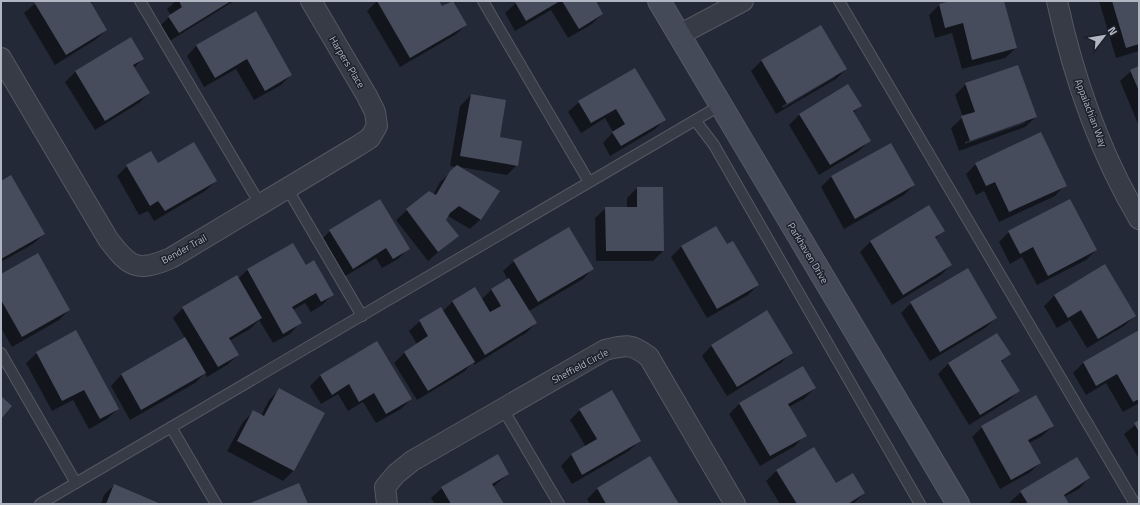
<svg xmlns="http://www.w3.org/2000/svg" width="1140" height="505" viewBox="0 0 1140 505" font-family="'Titillium Web',sans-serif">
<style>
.shadow{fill:#0007;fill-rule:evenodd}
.building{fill:#474c5c}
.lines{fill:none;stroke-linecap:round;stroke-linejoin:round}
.lane-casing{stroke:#545964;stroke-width:12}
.street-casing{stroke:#545964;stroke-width:22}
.secondary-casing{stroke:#545964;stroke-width:24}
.lane{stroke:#363b46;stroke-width:10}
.street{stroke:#363b46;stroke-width:20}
.secondary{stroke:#454a59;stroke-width:22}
.labels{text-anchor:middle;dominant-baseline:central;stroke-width:3;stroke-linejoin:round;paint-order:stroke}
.street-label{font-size:10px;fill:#b1b6c3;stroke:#1c202b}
</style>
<rect width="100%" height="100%" fill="#232936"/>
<g class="shadow">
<path d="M38,1H94L90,4L106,30L95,40L55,65L24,13Z"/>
<path d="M176,1H234L168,42L159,27L171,15L167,9Z"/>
<path d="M377,1H438L442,8L452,1L466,25L455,35L400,67L367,11Z"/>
<path d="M518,1H594L602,14L592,24L568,38L551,10L515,31L505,13Z"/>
<path d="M953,1H1003L1016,48L1005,58L962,69L952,33L935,38L929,15L939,5Z"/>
<path d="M1099,1H1139V51L1116,58Z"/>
<path d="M255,12L291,75L281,85L254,100L236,69L204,87L187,56L197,45Z"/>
<path d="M821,26L846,69L836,79L776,114L751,71L761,61ZM835,75V77L783,108L782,106Z"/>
<path d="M130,38L143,58L134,68L149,93L139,103L95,130L65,82L75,72Z"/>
<path d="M1139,67V126L1120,81L1131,71Z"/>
<path d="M635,69L664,120L654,130L610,156L603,143L613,132L605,118L581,133L568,112L579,102Z"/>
<path d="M966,84L1036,117L1025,127L959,151L951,128L963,117L955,95ZM1025,121V123L965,144V142Z"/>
<path d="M848,85L860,106L853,113L869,141L859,151L819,175L789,125L799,115Z"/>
<path d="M471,95L517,165L507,175L459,167L481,219L470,229L448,216L446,218L445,220L457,236L428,261L396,220L407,210L433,195L440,182L457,167L450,166L460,106Z"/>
<path d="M891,144L914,185L904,195L844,229L821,187L831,177Z"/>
<path d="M157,164L216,181L205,191L154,221L148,211L139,215L117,176L127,166Z"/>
<path d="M976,164L1065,185L1055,196L999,222L984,191L976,195L966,174Z"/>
<path d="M1,182L44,234L33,244L1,262Z"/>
<path d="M637,188L663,251L653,261H596L595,218L606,208H627V198Z"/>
<path d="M380,201L408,249L398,259L382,268L376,258L342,278L319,242L330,231Z"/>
<path d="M928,206L944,230L935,239L951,265L941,275L892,305L860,252L870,242Z"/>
<path d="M569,228L593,268L583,279L529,311L536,323L526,333L474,365L473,362L464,372L417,400L394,363L404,353L417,344L409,331L420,321L441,308L443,311L452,302L474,289L481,300L491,290L508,280L503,271L514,261Z"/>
<path d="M1009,232L1096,250L1086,260L1037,285L1022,257L1010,264L999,242Z"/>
<path d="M293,244L305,267L332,295L322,305L311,312L305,303L293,310L300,323L290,334L273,343L259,320L250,329L229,341L238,355L227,365L207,377L205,373L195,383L130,420L111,386L121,375L185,338L173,318L183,308L238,279L247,270Z"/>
<path d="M727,246L758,285L748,295L707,318L671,257L681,247Z"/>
<path d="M1,275L69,310L59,320L12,347L1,328Z"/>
<path d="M1054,296L1135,316L1124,326L1087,348L1070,320L1057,328L1044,306Z"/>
<path d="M911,303L996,318L985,328L930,361L901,313Z"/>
<path d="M1139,331V403L1123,412L1106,383L1086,395L1073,373L1084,362Z"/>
<path d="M76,332L118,409L107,419L89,429L73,400L52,411L26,363L37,353Z"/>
<path d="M997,334L1009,354L1001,363L1018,391L1008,401L969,425L938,374L948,364Z"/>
<path d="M377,342L411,399L401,409L376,423L363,402L348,411L338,394L321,404L310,386L320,376Z"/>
<path d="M712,345L791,352L781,363L727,396L702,356Z"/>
<path d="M815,388L805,398L789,407L805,435L795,446L760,466L729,414L740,403Z"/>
<path d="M280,389L324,413L293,471L283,481L227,451L243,422L253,412L261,416L269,400Z"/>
<path d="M580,410L640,440L629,451L572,484L561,466L571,455L586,447L570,420Z"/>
<path d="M1139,422V459L1124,434Z"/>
<path d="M1053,426L1042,436L1029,443L1040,463L1029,473L1000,489L972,437L982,427Z"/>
<path d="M649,457L678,504H590L587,499L597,489Z"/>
<path d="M777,470L836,484L864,493L853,504H780L766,481Z"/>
<path d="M508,474L493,487L502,504H435L431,498L442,488Z"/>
<path d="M1089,478L1079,489L1064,497L1068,504H1011L1010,502L1021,492Z"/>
<path d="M114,485L159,504H101L104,495Z"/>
</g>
<g class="building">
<path d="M36,1H90L107,30L66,55L34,2Z"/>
<path d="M179,1H231L179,33L168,16L182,7Z"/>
<path d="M377,1H439L442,6L453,1L467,25L410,58Z"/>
<path d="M517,1H560L526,21L515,2Z"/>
<path d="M562,1H596L603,14L579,29Z"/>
<path d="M950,1H1004L1017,48L972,60L963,23L945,28L939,4Z"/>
<path d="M1112,1H1139V44L1126,48Z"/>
<path d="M256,11L292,75L265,91L247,59L215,78L196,45Z"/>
<path d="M821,25L847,69L787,104L761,60Z"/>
<path d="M131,37L144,59L133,65L150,93L105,121L75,71Z"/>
<path d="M1018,65L1037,117L970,141L961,116L975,112L965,83Z"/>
<path d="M1139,66V91L1130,70Z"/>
<path d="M635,68L666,120L621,146L612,132L625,124L616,109L591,123L578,101Z"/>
<path d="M848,84L862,106L853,111L871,141L830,165L799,114Z"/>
<path d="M471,94L506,100L500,137L522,141L518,166L460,156Z"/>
<path d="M1041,132L1067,186L1009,212L995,182L986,186L975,163Z"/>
<path d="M194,142L217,181L165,211L158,201L150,206L126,165L151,151L158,163Z"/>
<path d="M891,143L915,185L855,219L831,176Z"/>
<path d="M457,165L500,191L481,220L459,206L450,213L446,220L459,236L438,252L406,209L429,191L436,195L450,171Z"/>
<path d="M11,175L45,234L1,259V181Z"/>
<path d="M637,187H663L664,251H606L605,207H637Z"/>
<path d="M380,199L410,249L393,259L386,248L353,269L329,230Z"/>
<path d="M1070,199L1097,250L1048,276L1033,247L1020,254L1008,231Z"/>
<path d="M929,205L945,231L935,237L952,265L903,295L870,241Z"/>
<path d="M716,226L727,244L733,241L759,285L717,309L681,246Z"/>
<path d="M569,227L594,269L538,302L513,260Z"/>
<path d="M293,243L306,265L314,260L334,295L321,302L316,293L292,307L302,323L283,334L247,269Z"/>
<path d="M38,253L70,310L22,337L1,300V274Z"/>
<path d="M1105,264L1136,316L1098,339L1081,310L1068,318L1054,295Z"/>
<path d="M968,268L997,318L940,352L910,302Z"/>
<path d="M237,275L262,318L229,338L239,355L218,367L182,307Z"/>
<path d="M509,278L537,323L485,355L452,301L475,287L490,312L501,306L491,289Z"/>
<path d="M441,307L475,362L428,391L404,352L428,336L419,320Z"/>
<path d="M767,310L793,353L737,387L711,345Z"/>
<path d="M76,330L119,409L100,419L84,390L62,401L36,352Z"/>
<path d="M1139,330V399L1133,402L1117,374L1096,386L1083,362Z"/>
<path d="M997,333L1011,354L1001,361L1020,391L980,415L948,363Z"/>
<path d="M185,337L206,373L141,410L121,374Z"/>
<path d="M377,341L412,399L386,414L374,393L359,402L349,384L332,395L320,375Z"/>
<path d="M803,366L816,388L788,404L807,436L770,456L739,403Z"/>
<path d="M279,388L325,413L294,471L237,441L253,410L264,416Z"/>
<path d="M612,390L641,441L582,475L571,454L597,439L579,409Z"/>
<path d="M1036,395L1054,426L1028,440L1041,463L1011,480L981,426Z"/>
<path d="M1,396L12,406L1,419Z"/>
<path d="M1139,420V432L1134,423Z"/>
<path d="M814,447L836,483L853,473L865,493L848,504H797L776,470Z"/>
<path d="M498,454L509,474L492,484L504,504H451L441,487Z"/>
<path d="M650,456L679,504H606L597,488Z"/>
<path d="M1077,457L1090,478L1064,495L1069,504H1028L1020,491Z"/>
<path d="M299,483L308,504H248Z"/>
<path d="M114,484L161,504H106Z"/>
</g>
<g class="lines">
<defs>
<g id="lane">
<path d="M140,1L260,204"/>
<path d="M483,1L589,182"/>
<path d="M839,1L1135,504"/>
<path d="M695,120L714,145L920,504"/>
<path d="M287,188L362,316"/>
<path d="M1,353L76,483"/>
<path d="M503,409L559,504"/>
<path d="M171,427L216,504"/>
<path d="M40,504L721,105"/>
</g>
<g id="street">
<path d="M1057,1C1073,75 1100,153 1139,219"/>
<path d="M679,35L743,1"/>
<path d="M1,58L108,239C129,267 137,273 171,258L356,147L370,138L377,126L375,112L367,96L311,1"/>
<path d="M387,504L385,487L396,474L412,461L605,350C626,345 631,343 649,357L735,504"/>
</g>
<path id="secondary" d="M659,1L958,504"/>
</defs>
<use href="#lane" class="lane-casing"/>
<use href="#street" class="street-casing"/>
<use href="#secondary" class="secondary-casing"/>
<use href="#lane" class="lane"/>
<use href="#street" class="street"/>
<use href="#secondary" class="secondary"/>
</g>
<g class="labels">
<g class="street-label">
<text transform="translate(347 62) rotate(59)">Harpers Place</text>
<text transform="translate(1091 113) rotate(69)">Appalachian Way</text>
<text transform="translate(184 249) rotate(-29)">Bender Trail</text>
<text transform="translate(808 253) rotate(59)">Parkhaven Drive</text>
<text transform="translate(580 366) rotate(-28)">Sheffield Circle</text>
</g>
</g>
<rect width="1140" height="505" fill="none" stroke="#b1b6c3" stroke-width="4"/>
<g transform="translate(1104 36) rotate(59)" stroke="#1c202b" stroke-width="3" paint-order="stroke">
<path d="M0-3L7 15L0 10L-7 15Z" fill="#b1b6c3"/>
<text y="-6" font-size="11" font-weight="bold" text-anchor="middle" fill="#b1b6c3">N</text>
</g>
</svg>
